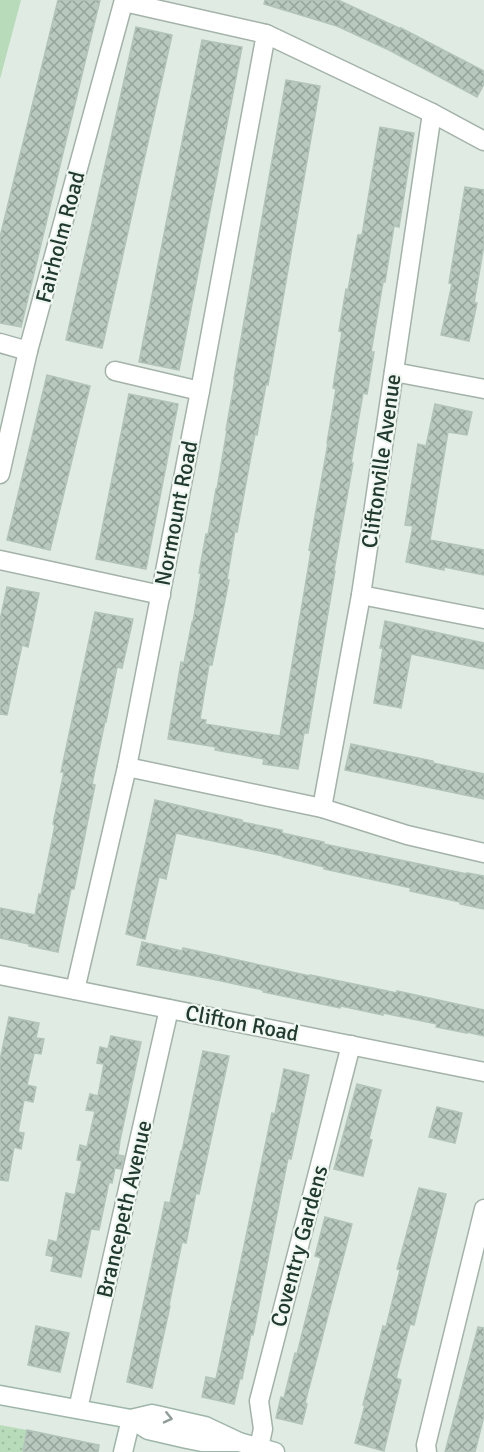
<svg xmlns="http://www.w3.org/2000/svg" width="484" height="1452" viewBox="0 0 484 1452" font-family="Signika,sans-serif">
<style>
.grass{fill:url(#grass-dots)}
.park{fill:#b8dcba}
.building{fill:url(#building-cross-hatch);stroke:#b2c4b9;stroke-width:1.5}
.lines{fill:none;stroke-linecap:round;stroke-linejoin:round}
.street-casing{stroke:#a3b3a9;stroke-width:21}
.secondary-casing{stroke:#9eb6a9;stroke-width:21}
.street{stroke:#fff;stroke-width:18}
.secondary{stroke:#fff;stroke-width:18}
.oneway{stroke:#909d96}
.labels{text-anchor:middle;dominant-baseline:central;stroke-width:4.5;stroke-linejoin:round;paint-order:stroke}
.street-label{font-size:22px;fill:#203b2e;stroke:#f0f7f2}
</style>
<defs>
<pattern id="grass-dots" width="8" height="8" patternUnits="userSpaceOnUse" patternTransform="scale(1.5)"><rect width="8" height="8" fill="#b8dcba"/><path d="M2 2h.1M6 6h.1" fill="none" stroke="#9ebea0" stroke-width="1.8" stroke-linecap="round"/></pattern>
<pattern id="building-cross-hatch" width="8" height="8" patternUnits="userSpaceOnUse" patternTransform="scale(1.5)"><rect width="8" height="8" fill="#b8c8be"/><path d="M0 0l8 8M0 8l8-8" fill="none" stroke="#95a49b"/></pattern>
</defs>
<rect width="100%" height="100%" fill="#e0ebe3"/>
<path class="grass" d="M0,1425L27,1430L23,1452H0Z"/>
<path class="park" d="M0,0H21L0,79Z"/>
<g class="building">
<path d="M58,0H100L21,327L0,323V237Z"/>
<path d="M265,0H338L401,29V28L484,71V84L477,97L389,50L337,26L264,4Z"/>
<path d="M136,27L172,35L102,348L66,340Z"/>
<path d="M202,40L242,47L179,370L139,362Z"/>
<path d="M286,80L320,86L268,385L266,384L257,435L255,434L237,532L235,531L227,580H229L212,665H209L200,719L206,720L205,724L280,736L311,551L309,550L328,443H327L336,389L333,388L342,332L339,331L346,289L348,290L358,235H362L380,127L414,133L399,227L394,226L385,282H383L371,352H374L367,394L363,393L351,463H353L334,570L335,571L308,733H304L298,769L263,764L264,759L215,750L216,747L168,739L181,662L184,663L192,622H193L201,573H199L206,534L208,535L216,489H217L227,430H226L235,379H234Z"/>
<path d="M465,187L484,190V245L474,303H477L469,341L441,335L452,284L449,283Z"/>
<path d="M47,375L90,386L50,550L7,540Z"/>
<path d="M129,394L178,404L146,569L96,559Z"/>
<path d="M435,404L472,412L467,435L448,432L430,540L484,550V575L444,567V570L406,562L413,526L405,525L418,444L426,446Z"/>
<path d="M7,587L39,593L28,647L22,645L7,715L0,714V620Z"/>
<path d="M95,612L133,619L122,668L117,667L106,722L105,721L92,784L95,785L74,889H71L58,952L29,946V944L0,938V908L35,915L39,894L41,895L55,825L53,824L64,772H61Z"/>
<path d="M385,621L484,643V669L411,654L401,708L374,703L383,648H380Z"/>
<path d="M351,744L433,761V763L484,774V799L345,770Z"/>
<path d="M155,800L242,820V822L282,830V833L324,842V844L467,874V873L484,876V909L460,904V902L410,891L411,888L324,869V867L283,857V856L176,833L166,879L159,877L145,939L126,934Z"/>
<path d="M142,942L182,951L183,948L310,976V975L397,993V991L484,1010V1036L467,1032V1033L436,1027L437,1024L383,1013V1015L341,1006L340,1008L263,992V990L212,979L137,965Z"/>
<path d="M9,1017L39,1023L36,1038L44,1039L41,1054L34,1053L27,1085L36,1087L33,1102L24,1100L18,1132L24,1133L21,1149L14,1147L8,1181L0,1180V1060Z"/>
<path d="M111,1036L141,1042L120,1140L118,1155L124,1156L121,1169L115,1168L112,1183L109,1182L99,1230L91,1229L81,1277L51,1271L54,1257L46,1255L49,1240L57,1242L66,1193L75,1195L82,1161L77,1160L80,1145L87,1147L95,1111L86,1110L90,1094L98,1096L104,1064L97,1063L100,1047L108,1049Z"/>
<path d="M203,1051L229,1056L199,1194L196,1193L186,1243L182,1242L169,1305L170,1306L152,1388L127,1382L165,1202L170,1203L181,1151H182Z"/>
<path d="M284,1069L309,1075L291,1159L288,1158L253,1335L251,1334L242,1379L240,1378L234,1404L202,1397L206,1377L216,1379L272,1113L275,1114Z"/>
<path d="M357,1084L381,1090L369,1139L372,1140L363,1176L334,1169Z"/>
<path d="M437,1107L462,1113L455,1143L429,1137Z"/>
<path d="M419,1188L446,1194L414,1325L410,1324L396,1378L401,1380L384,1451L355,1443L365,1405H363L383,1326L386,1327L400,1270L397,1269Z"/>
<path d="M325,1217L352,1224L305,1403L307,1404L302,1424L276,1418L281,1397L284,1398L295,1353L297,1354L321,1258L315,1256Z"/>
<path d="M36,1326L69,1333L60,1372L28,1365Z"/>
<path d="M478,1327L484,1328V1416L475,1452H445Z"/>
<path d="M27,1430L99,1445L98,1452H23Z"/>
</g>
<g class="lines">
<defs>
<g id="street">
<path d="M124,2L266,34L432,113L484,141"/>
<path d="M0,343L28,351"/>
<path d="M115,371L200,391"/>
<path d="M394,372L484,389"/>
<path d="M0,474L28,351L124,0"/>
<path d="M0,560L161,595"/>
<path d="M361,595L484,619"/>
<path d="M127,767L322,808L407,835L484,853"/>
<path d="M322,808L361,595L432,113"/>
<path d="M0,975L484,1072"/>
<path d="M75,990L127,767L200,391L266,34"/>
<path d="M78,1409L169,1009"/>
<path d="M259,1447L263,1429L259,1401L351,1045"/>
<path d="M427,1452L426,1445L484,1209"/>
</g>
<g id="secondary">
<path d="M0,1395L131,1419L148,1430L187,1439L202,1442H239"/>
<path d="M131,1419L152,1414L205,1426L239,1442L275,1452"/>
<path d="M123,1452L131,1419"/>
</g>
</defs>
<use href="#street" class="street-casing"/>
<use href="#secondary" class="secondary-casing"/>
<use href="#street" class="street"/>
<use href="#secondary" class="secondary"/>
</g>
<defs><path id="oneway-chevron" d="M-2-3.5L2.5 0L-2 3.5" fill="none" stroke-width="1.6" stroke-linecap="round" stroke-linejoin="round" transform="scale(1.5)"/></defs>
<use class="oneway" href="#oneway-chevron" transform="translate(168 1418) rotate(13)"/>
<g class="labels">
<g class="street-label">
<text transform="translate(60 237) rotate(-75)">Fairholm Road</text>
<text transform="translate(381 461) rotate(-82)">Cliftonville Avenue</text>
<text transform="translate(176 513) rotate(-79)">Normount Road</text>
<text transform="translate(242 1023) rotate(11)">Clifton Road</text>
<text transform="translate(124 1209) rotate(-77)">Brancepeth Avenue</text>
<text transform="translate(299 1246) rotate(-75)">Coventry Gardens</text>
</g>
</g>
</svg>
